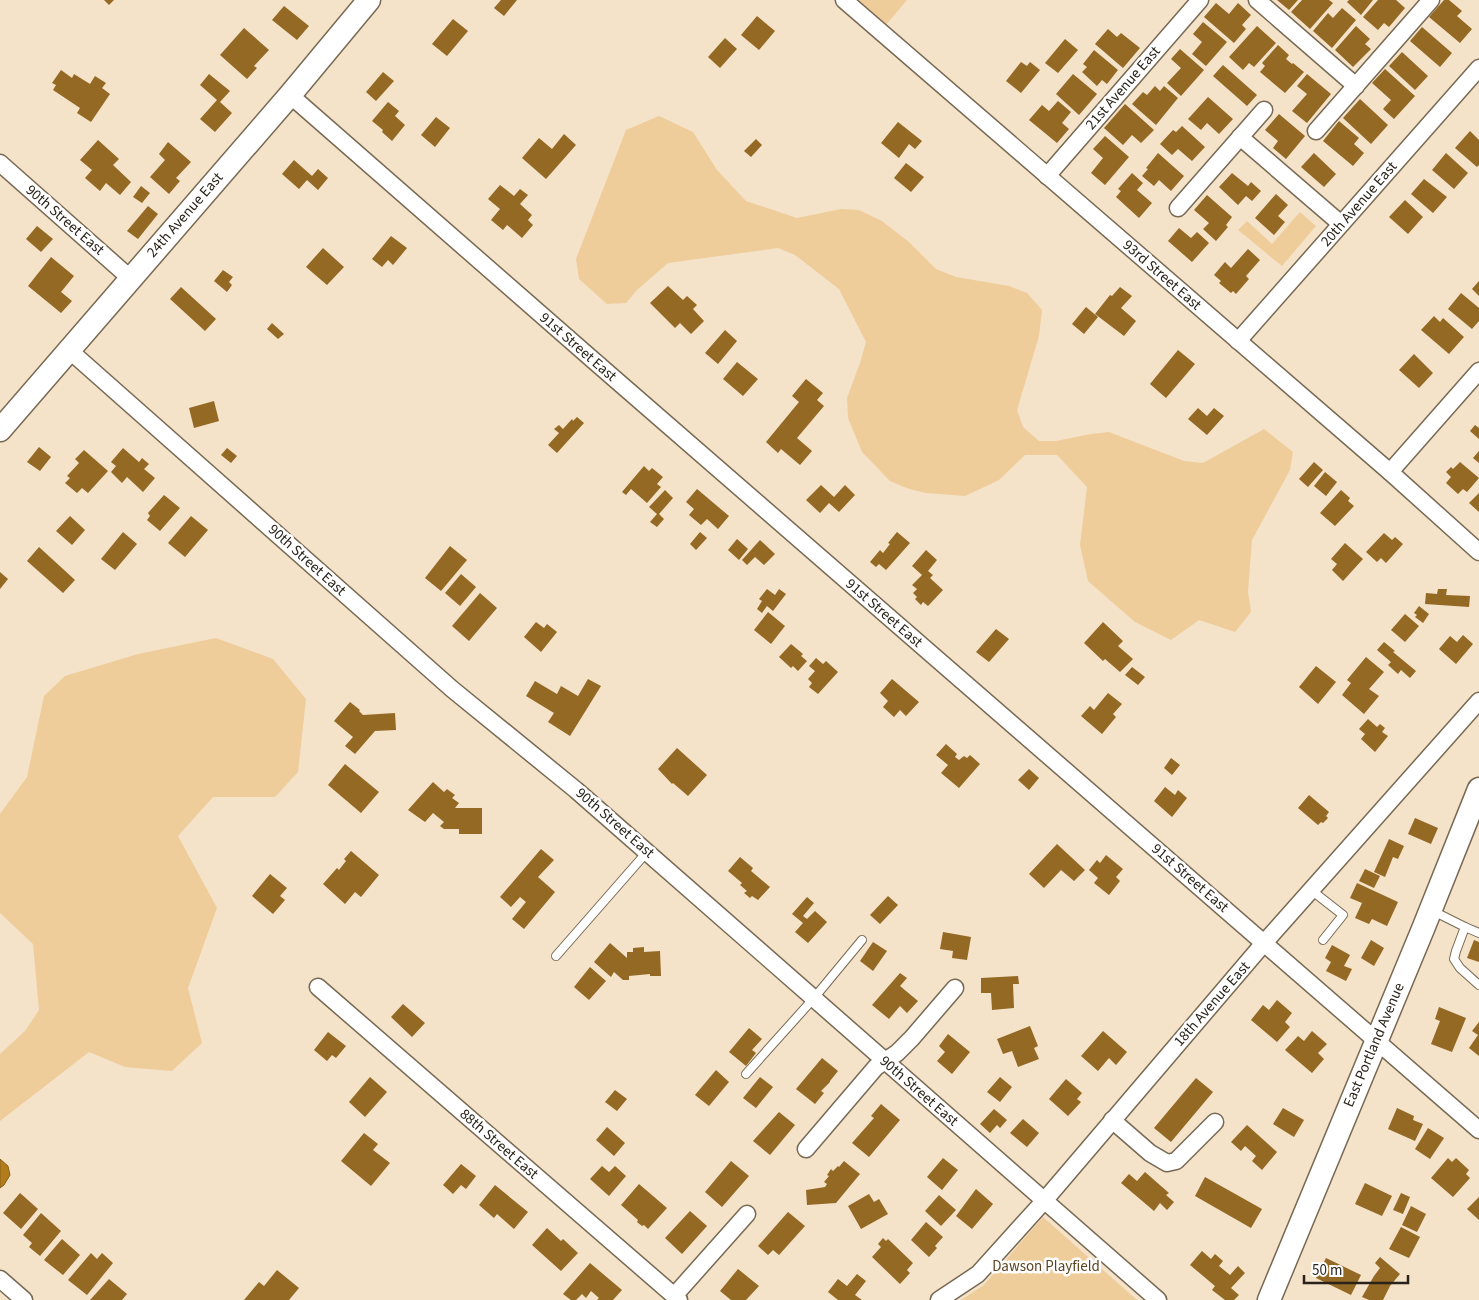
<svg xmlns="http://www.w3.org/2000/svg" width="1479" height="1300" viewBox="0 0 1479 1300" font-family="'Source Sans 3',sans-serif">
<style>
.green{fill:#efcd9b}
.water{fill:#b27c1a;stroke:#89611a}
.building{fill:#936924}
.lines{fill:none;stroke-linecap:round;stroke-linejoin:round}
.lane-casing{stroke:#786953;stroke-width:10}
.street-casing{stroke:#786953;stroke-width:19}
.secondary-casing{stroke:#786953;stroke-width:25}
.lane{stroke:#fff;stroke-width:8}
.street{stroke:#fff;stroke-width:16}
.secondary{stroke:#fff;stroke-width:22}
.labels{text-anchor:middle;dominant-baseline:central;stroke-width:5;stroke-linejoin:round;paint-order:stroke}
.street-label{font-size:15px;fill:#29231a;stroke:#fff}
.park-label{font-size:15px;fill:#5b441f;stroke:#fff}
</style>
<rect width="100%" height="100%" fill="#f4e2c9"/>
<g class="green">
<path d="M856,0H907L885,26Z"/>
<path d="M659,116L693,132L717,170L746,201L797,218L841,209L859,210L882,221L910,243L936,269L956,277L1009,286L1027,293L1042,310L1039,336L1017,410L1023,427L1039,441H1056L1091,434L1109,432L1184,461L1203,463L1264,429L1293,452L1290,470L1252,540L1248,592L1251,612L1235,632L1199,620L1171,640L1135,622L1088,581L1080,545L1087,487L1057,455H1025L999,480L965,496L926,493L909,489L890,481L862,452L848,418L847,398L860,363L866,342L839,289L795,255L778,248L668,263L637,290L626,303L607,304L579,279L576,259L626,130Z"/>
<path d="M1300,212L1316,226L1282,266L1238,230L1247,221L1272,244Z"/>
<path d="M216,638L273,659L306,699L298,772L275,797H213L178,836L217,908L188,988L202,1043L172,1071L125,1067L89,1052L0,1121V1054L25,1031L39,1010L33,944L0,913V814L27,777L44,696L65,676L138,654Z"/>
<path d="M1043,1217L1137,1300H961L984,1285Z"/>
</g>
<path class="water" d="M0,1159L8,1166L10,1175L4,1185L0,1188Z"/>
<g class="building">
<path d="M104,0H114L109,5Z"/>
<path d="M501,0H517L504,16L494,8Z"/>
<path d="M1277,0H1298L1289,10Z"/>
<path d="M1302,0H1329L1333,3L1310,29L1291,12Z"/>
<path d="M1349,0H1373L1361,15L1347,2Z"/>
<path d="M1378,0H1396L1405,8L1389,27L1384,23L1378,30L1363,17Z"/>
<path d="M1444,0H1449L1462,11L1457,16L1472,29L1460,43L1429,17Z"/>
<path d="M1216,3L1229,14L1238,3L1251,15L1242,25L1246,29L1234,43L1204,17Z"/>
<path d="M284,6L309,26L297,40L272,20Z"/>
<path d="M1342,8L1356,20L1332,48L1313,31L1328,13L1333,18Z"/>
<path d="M757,16L775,31L759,50L741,35Z"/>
<path d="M453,19L468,31L447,56L432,44Z"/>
<path d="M1203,22L1227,42L1206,66L1192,54L1202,42L1193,34Z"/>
<path d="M1257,26L1276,43L1254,67L1249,63L1243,70L1229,57Z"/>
<path d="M1356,26L1370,39L1365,44L1371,49L1353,67L1335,50Z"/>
<path d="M1422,27L1452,53L1440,67L1410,41Z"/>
<path d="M244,28L269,50L254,66L257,68L247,79L220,55Z"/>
<path d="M1108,29L1117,37L1121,33L1140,48L1123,68L1095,44Z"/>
<path d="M725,38L737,49L720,68L708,57Z"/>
<path d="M1065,39L1078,50L1058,73L1045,63Z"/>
<path d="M1278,45L1289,55L1286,59L1292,64L1293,63L1304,72L1285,93L1260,72L1265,66L1262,63Z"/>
<path d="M1180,49L1204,70L1181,96L1167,83L1181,68L1171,59Z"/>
<path d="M1094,50L1118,70L1107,84L1102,80L1097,86L1082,72L1087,67L1083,64Z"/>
<path d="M1402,52L1428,76L1415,90L1389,66Z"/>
<path d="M1021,62L1027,66L1030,62L1040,70L1021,93L1006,81Z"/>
<path d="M1223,65L1257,95L1247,106L1213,76Z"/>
<path d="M1385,69L1415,96L1394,119L1383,109L1391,100L1372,83Z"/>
<path d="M61,70L72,78L74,74L90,84L95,76L106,83L102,88L110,94L91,122L77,113L80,108L53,90L56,85L52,83Z"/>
<path d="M383,72L394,81L376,101L366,92Z"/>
<path d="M209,74L230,91L220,102L232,113L215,132L200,119L217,100L200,85Z"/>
<path d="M1073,74L1097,94L1079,115L1056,94Z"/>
<path d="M1307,74L1331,94L1307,123L1292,111L1307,94L1297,86Z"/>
<path d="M1155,86L1160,91L1164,86L1178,98L1156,125L1132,104L1143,92L1147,95Z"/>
<path d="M1208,97L1233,119L1219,134L1207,123L1201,130L1188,119Z"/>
<path d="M1360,99L1388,125L1371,144L1343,118Z"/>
<path d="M1058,101L1071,112L1062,123L1069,129L1057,143L1029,120L1042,105L1049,111Z"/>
<path d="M388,102L399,111L395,116L405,125L392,141L382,132L383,130L372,121Z"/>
<path d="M1125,104L1154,130L1141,143L1132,135L1123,145L1104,128Z"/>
<path d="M1279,114L1305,136L1286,159L1273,148L1278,141L1265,130Z"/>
<path d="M436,117L450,128L435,147L421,135Z"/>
<path d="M1339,121L1359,138L1354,144L1364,153L1353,166L1323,141Z"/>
<path d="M898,122L922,141L915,149L909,144L899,158L881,143Z"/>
<path d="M1182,126L1205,147L1192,161L1178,149L1172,155L1160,144L1173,130L1176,132Z"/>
<path d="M1470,131L1479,140V165L1477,167L1455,148Z"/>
<path d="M564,134L576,145L546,179L522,158L539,138L552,149Z"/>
<path d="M1105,136L1129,157L1105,185L1091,173L1103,158L1093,149Z"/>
<path d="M756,139L762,145L751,157L744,151Z"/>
<path d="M98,140L119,159L113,165L131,182L120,195L106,183L100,191L85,178L92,170L80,160Z"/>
<path d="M168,142L191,162L176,178L180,181L169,194L150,177L165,160L159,154Z"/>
<path d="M1158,153L1184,176L1171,191L1159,180L1154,186L1142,176L1148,169L1146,168Z"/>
<path d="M1314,153L1336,174L1324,187L1301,167Z"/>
<path d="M1446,153L1468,173L1454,189L1432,170Z"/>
<path d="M294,160L312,176L318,169L328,178L318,190L307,180L299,189L282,174Z"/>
<path d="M906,163L924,177L911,192L894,178Z"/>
<path d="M1132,173L1143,183L1137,190L1152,203L1139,218L1116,197L1121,191L1118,189Z"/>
<path d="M1232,173L1248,186L1251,182L1261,191L1252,201L1246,196L1238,205L1219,187Z"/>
<path d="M1424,179L1447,197L1433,213L1411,194Z"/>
<path d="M500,185L514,196L520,189L528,195L520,204L532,215L528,220L533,225L522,238L507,225L503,230L491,220L500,209L488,199Z"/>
<path d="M141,186L150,193L142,203L133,197Z"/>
<path d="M1276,194L1288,205L1278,216L1285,222L1274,235L1255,218Z"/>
<path d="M1207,195L1232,217L1226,225L1228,227L1216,241L1203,229L1209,223L1194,210Z"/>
<path d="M1405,200L1423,217L1408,234L1389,217Z"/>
<path d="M148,206L158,214L138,239L127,231Z"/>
<path d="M37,226L53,239L41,252L26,239Z"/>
<path d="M1179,228L1191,238L1197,232L1209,243L1192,262L1168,241Z"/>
<path d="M391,236L407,248L393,265L388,260L382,267L372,259Z"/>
<path d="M323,248L344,267L327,285L306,267Z"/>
<path d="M1248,249L1260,260L1246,276L1249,279L1236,294L1233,291L1231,293L1219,283L1221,281L1214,275L1225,262L1231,268Z"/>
<path d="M51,257L74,276L61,292L72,301L61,313L28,286Z"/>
<path d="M223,270L233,277L229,282L232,285L227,292L214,281Z"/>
<path d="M1479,281V296L1472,289Z"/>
<path d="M668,286L683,300L687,296L697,305L693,309L704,321L691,334L680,323L675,328L650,303Z"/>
<path d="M181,287L216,319L205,331L170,299Z"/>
<path d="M1120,287L1132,296L1121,308L1136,321L1124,336L1095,314L1110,295L1112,296Z"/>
<path d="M1461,293L1479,308V321L1472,329L1448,309Z"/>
<path d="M1086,307L1098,317L1084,334L1072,324Z"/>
<path d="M1434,316L1440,322L1443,318L1464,337L1449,354L1421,330Z"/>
<path d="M272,323L284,334L278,339L267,329Z"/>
<path d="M725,330L737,341L718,364L705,353Z"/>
<path d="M1178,350L1195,364L1166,398L1150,384Z"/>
<path d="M1414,354L1433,373L1419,388L1399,370Z"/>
<path d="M737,362L758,379L743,396L723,379Z"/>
<path d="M806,379L823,393L817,400L824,406L797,438L812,451L800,465L781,449L778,453L766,442L799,402L792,396Z"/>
<path d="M214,401L219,421L194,428L189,408Z"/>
<path d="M1198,408L1207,416L1214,408L1224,416L1207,435L1188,419Z"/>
<path d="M577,417L584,423L557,453L548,445L559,433L554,429L559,425L563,429L572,419L573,421Z"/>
<path d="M1475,425L1479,428V439L1470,431Z"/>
<path d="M39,447L51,457L40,471L27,462Z"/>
<path d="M123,448L139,462L142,458L149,464L144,469L155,478L143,492L127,477L122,483L111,472L116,466L111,462Z"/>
<path d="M227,448L237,456L231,463L221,455Z"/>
<path d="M84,450L108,471L88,493L82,488L77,493L65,483L70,478L67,476L79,463L75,459Z"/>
<path d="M1479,451V463L1473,458Z"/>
<path d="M1314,462L1323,470L1308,487L1299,479Z"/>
<path d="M1460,462L1479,478L1467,492L1463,489L1458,494L1446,483L1451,477L1446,472L1451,467L1453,469Z"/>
<path d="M644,466L649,471L652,468L663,477L657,484L661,487L647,503L631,489L626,495L622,492Z"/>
<path d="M1325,472L1337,482L1326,496L1314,486Z"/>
<path d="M821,485L834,497L845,485L855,495L839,512L829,503L820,513L806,500Z"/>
<path d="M697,489L729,516L718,529L707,519L701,525L689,515L694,509L686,502Z"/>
<path d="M665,490L673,498L659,514L664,519L657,527L650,522L657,514L649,507Z"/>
<path d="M1341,490L1350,498L1348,501L1354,506L1335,526L1320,513Z"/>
<path d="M1479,493V512L1469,503Z"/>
<path d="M164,495L180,508L160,531L147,520L150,516L148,513Z"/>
<path d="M70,516L85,530L72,545L56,531Z"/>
<path d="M191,516L208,530L185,557L168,543Z"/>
<path d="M123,532L137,544L115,570L101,559Z"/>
<path d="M700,532L707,538L696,550L690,544Z"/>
<path d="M897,532L910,543L886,570L879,564L876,567L870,562L880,550L883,553L890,544L888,543Z"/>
<path d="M1384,533L1392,540L1395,537L1403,544L1386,563L1381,558L1377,562L1366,552Z"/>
<path d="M737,539L748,549L739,560L728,550Z"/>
<path d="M760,540L775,554L764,565L755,557L747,565L742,560Z"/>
<path d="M1345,543L1363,559L1343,581L1332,570L1337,564L1331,559Z"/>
<path d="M450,546L467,560L441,591L425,578Z"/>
<path d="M39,547L75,580L63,593L27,561Z"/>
<path d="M926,550L937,560L928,571L933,575L930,578L943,590L928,606L923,602L921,605L915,599L917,597L913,593L917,589L912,585L922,575L912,566Z"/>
<path d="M0,572L8,579L0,589Z"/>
<path d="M461,574L476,587L460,606L445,593Z"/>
<path d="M767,589L775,595L779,589L786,594L773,611L767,606L762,613L757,609L762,601L759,599Z"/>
<path d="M1438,589H1447L1446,595L1470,596L1469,607L1425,604L1426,593L1437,594Z"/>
<path d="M480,593L497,608L469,641L452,626Z"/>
<path d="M1419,606L1429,614L1423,623L1415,617L1417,615L1414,613Z"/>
<path d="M768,612L785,626L771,644L754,630Z"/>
<path d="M1405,614L1419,626L1405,642L1391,630Z"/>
<path d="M536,622L544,628L547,624L557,632L541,652L524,637Z"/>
<path d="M1103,622L1123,641L1118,646L1133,659L1120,672L1105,659L1103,661L1084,643Z"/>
<path d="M996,629L1009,639L989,662L976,652Z"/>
<path d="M1463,635L1473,644L1456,664L1439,649L1450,636L1457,642Z"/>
<path d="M1384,642L1395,651L1393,652L1416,671L1410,678L1401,670L1398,674L1388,665L1391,662L1377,650Z"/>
<path d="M791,644L803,654L801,656L807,661L798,671L793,666L791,668L779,657Z"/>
<path d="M1366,657L1384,672L1369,689L1379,696L1364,714L1342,695L1351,683L1347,680Z"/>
<path d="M816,658L823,664L826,661L838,672L818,694L809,687L812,683L808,679L815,671L809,666Z"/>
<path d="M1316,666L1336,682L1318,704L1299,687Z"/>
<path d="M1132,667L1145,677L1138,685L1125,675Z"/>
<path d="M588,679L601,686L570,736L548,722L554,713L526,696L535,681L557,694L561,686L578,696Z"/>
<path d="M892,679L919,702L906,716L900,710L894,717L883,707L888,701L880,693Z"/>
<path d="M1108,693L1122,704L1113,714L1116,717L1102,734L1081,716L1090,706L1094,710Z"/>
<path d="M350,702L360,710L359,711L363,715L395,713L396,730L375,731L355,754L345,746L353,737L334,721Z"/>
<path d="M1368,719L1377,727L1380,724L1385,728L1382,732L1388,736L1375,752L1361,739L1365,734L1359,729Z"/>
<path d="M946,744L957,754L955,757L959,760L964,756L967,758L970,755L980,764L959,788L941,773L948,765L936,755Z"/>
<path d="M677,748L707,775L688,796L673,783L672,784L658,769Z"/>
<path d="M1171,758L1180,765L1172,775L1164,768Z"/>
<path d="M345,764L379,792L361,813L328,785Z"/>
<path d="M1029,769L1039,778L1029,790L1018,780Z"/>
<path d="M433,782L444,792L447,789L455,795L452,798L459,803L455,808H482V834H459V829H444L440,826L444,822L433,813L425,822L408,810Z"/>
<path d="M1165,787L1175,795L1178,790L1187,798L1172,817L1154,801Z"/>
<path d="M1309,795L1329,812L1326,816L1328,818L1323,823L1321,822L1318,825L1298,808Z"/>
<path d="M1415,818L1438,828L1431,844L1408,834Z"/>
<path d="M1389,839L1404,846L1398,859L1393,857L1385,877L1374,872Z"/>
<path d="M1057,844L1085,870L1074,881L1061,870L1044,888L1029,874Z"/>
<path d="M541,849L554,860L538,877L555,892L524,929L512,919L526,902L520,897L511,907L500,897Z"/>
<path d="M351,851L379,875L361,897L355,892L345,904L323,884L337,868L339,870L346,861L344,859Z"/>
<path d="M1106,855L1123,869L1116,877L1120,881L1109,895L1094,883L1098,878L1089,870L1097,860L1100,863Z"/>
<path d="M740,857L753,868L751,871L770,887L758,900L752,896L750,898L744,893L747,891L740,885L742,883L728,871Z"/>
<path d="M1365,869L1380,876L1374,888L1359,881Z"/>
<path d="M270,874L287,888L280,896L285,900L273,914L252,896Z"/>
<path d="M1357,883L1398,902L1387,926L1372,919L1369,924L1355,918L1362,903L1350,898Z"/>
<path d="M888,896L898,905L880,924L870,915Z"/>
<path d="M807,897L814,903L803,916L807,919L815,911L827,922L808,943L795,932L803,923L792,914Z"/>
<path d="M943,932L971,937L967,960L952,958L953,951L940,949Z"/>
<path d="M1371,940L1384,948L1374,966L1361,958Z"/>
<path d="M1474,940L1479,942V962L1467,958Z"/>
<path d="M873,942L887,951L873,971L860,961Z"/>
<path d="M610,943L627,958V952H633V948L644,947V952L660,951L661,976H650V974L629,976V980H623L614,972L611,977L594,962Z"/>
<path d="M1332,945L1350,955L1344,966L1352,969L1346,981L1326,971L1331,962L1325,958Z"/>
<path d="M590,967L606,981L589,1000L574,987Z"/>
<path d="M900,973L907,978L900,986L918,1001L907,1013L900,1006L889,1019L872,1005Z"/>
<path d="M1018,976L1019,984H1013L1014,1008L992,1010L991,993H981V978Z"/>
<path d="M1277,1000L1292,1013L1285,1022L1290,1027L1277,1042L1251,1020L1263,1005L1269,1010Z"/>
<path d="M403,1004L425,1023L412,1037L391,1017Z"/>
<path d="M1439,1007L1466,1018L1452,1052L1431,1044L1440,1021L1435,1019Z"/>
<path d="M1479,1022V1056L1469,1048L1478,1035L1472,1031Z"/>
<path d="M1030,1026L1038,1046L1034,1048L1039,1059L1018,1067L1012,1051L1003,1054L997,1039Z"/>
<path d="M749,1028L762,1039L752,1050L756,1053L746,1066L729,1052Z"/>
<path d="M1103,1031L1127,1052L1116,1065L1109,1058L1098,1071L1081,1056Z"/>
<path d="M1312,1031L1327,1044L1318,1053L1324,1059L1312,1073L1285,1050L1298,1036L1304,1041Z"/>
<path d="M328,1032L346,1046L336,1058L332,1055L327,1061L314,1050Z"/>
<path d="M948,1034L970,1052L952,1074L937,1061L945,1052L939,1046Z"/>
<path d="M822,1058L838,1071L830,1081V1082L821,1091L824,1093L815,1104L796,1089Z"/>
<path d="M716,1070L729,1082L709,1106L695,1095Z"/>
<path d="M370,1077L387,1092L365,1117L349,1102Z"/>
<path d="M760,1077L773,1087L756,1108L743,1098Z"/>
<path d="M1000,1077L1012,1087L1000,1102L987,1092Z"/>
<path d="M1196,1078L1213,1092L1171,1142L1154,1128Z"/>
<path d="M1066,1079L1082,1093L1077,1099L1081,1102L1068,1116L1049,1099Z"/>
<path d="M615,1090L627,1099L617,1111L605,1102Z"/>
<path d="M881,1104L900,1120L869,1157L852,1143L874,1118L871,1116Z"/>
<path d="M1283,1108L1304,1120L1294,1137L1273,1124Z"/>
<path d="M1397,1108L1414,1116L1413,1120L1423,1124L1415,1141L1388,1129Z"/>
<path d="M994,1109L1007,1120L1000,1128L997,1125L990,1133L980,1124Z"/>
<path d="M779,1112L795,1125L770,1155L753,1141Z"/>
<path d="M1023,1119L1039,1133L1027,1147L1010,1133Z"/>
<path d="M1247,1125L1277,1152L1262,1170L1252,1161L1256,1156L1245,1146L1241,1151L1231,1142Z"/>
<path d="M607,1127L625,1143L614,1156L596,1140Z"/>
<path d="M1428,1128L1444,1138L1430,1159L1415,1149Z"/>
<path d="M364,1133L378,1144L373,1150L390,1163L371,1186L341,1161Z"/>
<path d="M943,1158L958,1170L942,1190L927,1177Z"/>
<path d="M1448,1158L1452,1162L1456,1158L1469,1170L1466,1174L1470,1178L1453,1197L1431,1178Z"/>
<path d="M731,1161L749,1176L722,1207L705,1192Z"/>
<path d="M844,1161L860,1174L836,1203L807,1205L806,1190L825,1187L827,1184L824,1182L829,1176L827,1175L831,1169L833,1171L838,1166L839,1167Z"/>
<path d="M461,1164L476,1176L466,1189L461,1185L453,1194L443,1185Z"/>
<path d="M602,1166L609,1172L615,1166L626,1176L609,1196L590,1179Z"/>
<path d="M1145,1172L1169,1193L1166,1195L1174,1202L1167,1210L1160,1203L1154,1211L1121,1183L1129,1174L1137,1181Z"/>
<path d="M1205,1177L1262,1209L1251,1228L1195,1196Z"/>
<path d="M1365,1183L1392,1196L1382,1216L1355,1204Z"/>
<path d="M639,1184L667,1208L648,1229L644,1225L642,1226L637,1222L638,1220L621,1205Z"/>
<path d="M495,1185L528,1212L514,1229L497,1214L494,1218L479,1205Z"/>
<path d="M976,1189L993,1204L972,1229L956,1216Z"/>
<path d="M20,1193L38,1209L21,1229L3,1213Z"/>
<path d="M1401,1193L1410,1197L1403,1214L1393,1210Z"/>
<path d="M869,1194L874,1202L879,1199L888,1214L861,1229L848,1206Z"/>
<path d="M939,1195L956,1210L941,1226L925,1211Z"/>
<path d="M1479,1197V1220L1467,1209Z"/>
<path d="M1411,1206L1426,1214L1417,1232L1402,1225Z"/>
<path d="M690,1211L707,1226L682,1254L665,1238Z"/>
<path d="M788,1212L805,1226L779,1255L773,1250L768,1255L758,1246Z"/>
<path d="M41,1213L61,1231L40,1256L29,1247L32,1243L23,1235Z"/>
<path d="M926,1222L943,1237L935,1246L937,1248L929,1257L911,1240Z"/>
<path d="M1401,1227L1420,1237L1409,1258L1389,1249Z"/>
<path d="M547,1228L561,1241L563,1239L578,1253L561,1271L532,1245Z"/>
<path d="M883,1238L886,1241L888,1239L913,1263L907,1270L910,1273L900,1284L872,1257L881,1247L878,1244Z"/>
<path d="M62,1239L80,1255L63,1275L44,1260Z"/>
<path d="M1202,1251L1211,1259L1215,1254L1223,1261L1219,1266L1230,1275L1238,1266L1245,1273L1231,1288L1239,1295L1234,1300H1225L1212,1290L1215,1286L1190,1265Z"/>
<path d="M91,1253L97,1259L102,1253L113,1263L87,1295L68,1280Z"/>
<path d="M1380,1257L1400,1274L1390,1286L1383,1300H1369L1362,1297L1374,1276L1380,1268L1375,1263Z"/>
<path d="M1326,1258L1361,1275L1351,1295L1316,1278Z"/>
<path d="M590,1263L622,1290L613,1300H597L599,1298L591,1291L586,1298L582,1294L576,1300H571L563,1294Z"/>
<path d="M738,1269L759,1286L746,1300H731L720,1291Z"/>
<path d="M277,1270L299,1288L289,1300H244L259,1282L264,1286Z"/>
<path d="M857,1274L866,1281L855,1295L862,1300H838L828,1292L838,1279L847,1286Z"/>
<path d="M109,1279L127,1294L122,1300H90Z"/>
</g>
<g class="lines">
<defs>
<g id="lane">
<path d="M1311,890L1343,915L1323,940"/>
<path d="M1433,911L1465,927L1456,951L1454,959L1460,968L1479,985"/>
<path d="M1465,927L1479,933"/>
<path d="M556,956L647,852"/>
<path d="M746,1074L814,998L862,940"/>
</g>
<g id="street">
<path d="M844,0L1390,472L1479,552"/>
<path d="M1257,0L1356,86"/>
<path d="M290,95L593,360L1479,1130"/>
<path d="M1316,131L1431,0"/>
<path d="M1240,137L1341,224"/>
<path d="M0,163L130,278"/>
<path d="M1047,176L1200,0"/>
<path d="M1178,208L1264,110"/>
<path d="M1238,341L1479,68"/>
<path d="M69,350L452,689L576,790L1158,1300"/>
<path d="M1390,472L1479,371"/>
<path d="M318,987L679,1300"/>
<path d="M1112,1120L1150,1153L1167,1163L1176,1161L1215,1122"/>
<path d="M806,1149L876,1067L897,1053L912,1038L955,988"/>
<path d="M0,1279L24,1300"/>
<path d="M674,1296L747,1214"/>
<path d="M939,1300L978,1274L1044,1201L1264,943L1479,701"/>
</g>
<g id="secondary">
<path d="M0,430L290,95L369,0"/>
<path d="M1269,1300L1423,929L1479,789"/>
</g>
</defs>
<use href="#lane" class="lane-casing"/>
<use href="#street" class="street-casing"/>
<use href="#secondary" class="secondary-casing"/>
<use href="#lane" class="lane"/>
<use href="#street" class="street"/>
<use href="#secondary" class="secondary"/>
</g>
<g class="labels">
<g class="street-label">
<text transform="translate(1123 88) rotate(-49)">21st Avenue East</text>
<text transform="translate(1359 204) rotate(-49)">20th Avenue East</text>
<text transform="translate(185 215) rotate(-49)">24th Avenue East</text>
<text transform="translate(65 220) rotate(41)">90th Street East</text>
<text transform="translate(1162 275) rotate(41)">93rd Street East</text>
<text transform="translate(578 347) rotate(41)">91st Street East</text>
<text transform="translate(307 560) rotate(42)">90th Street East</text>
<text transform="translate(884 613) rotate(41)">91st Street East</text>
<text transform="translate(615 823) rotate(41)">90th Street East</text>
<text transform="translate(1190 878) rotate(41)">91st Street East</text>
<text transform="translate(1212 1004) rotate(-49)">18th Avenue East</text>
<text transform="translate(1374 1045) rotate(-67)">East Portland Avenue</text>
<text transform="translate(919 1091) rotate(41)">90th Street East</text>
<text transform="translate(499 1144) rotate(41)">88th Street East</text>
</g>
<g class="park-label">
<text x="1046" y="1266">Dawson Playfield</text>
</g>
</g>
<path d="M1304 1275v8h104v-8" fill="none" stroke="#29231a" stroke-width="2.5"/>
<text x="1312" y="1275" font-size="15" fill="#29231a" stroke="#ffffff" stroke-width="4" paint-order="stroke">50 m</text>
</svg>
